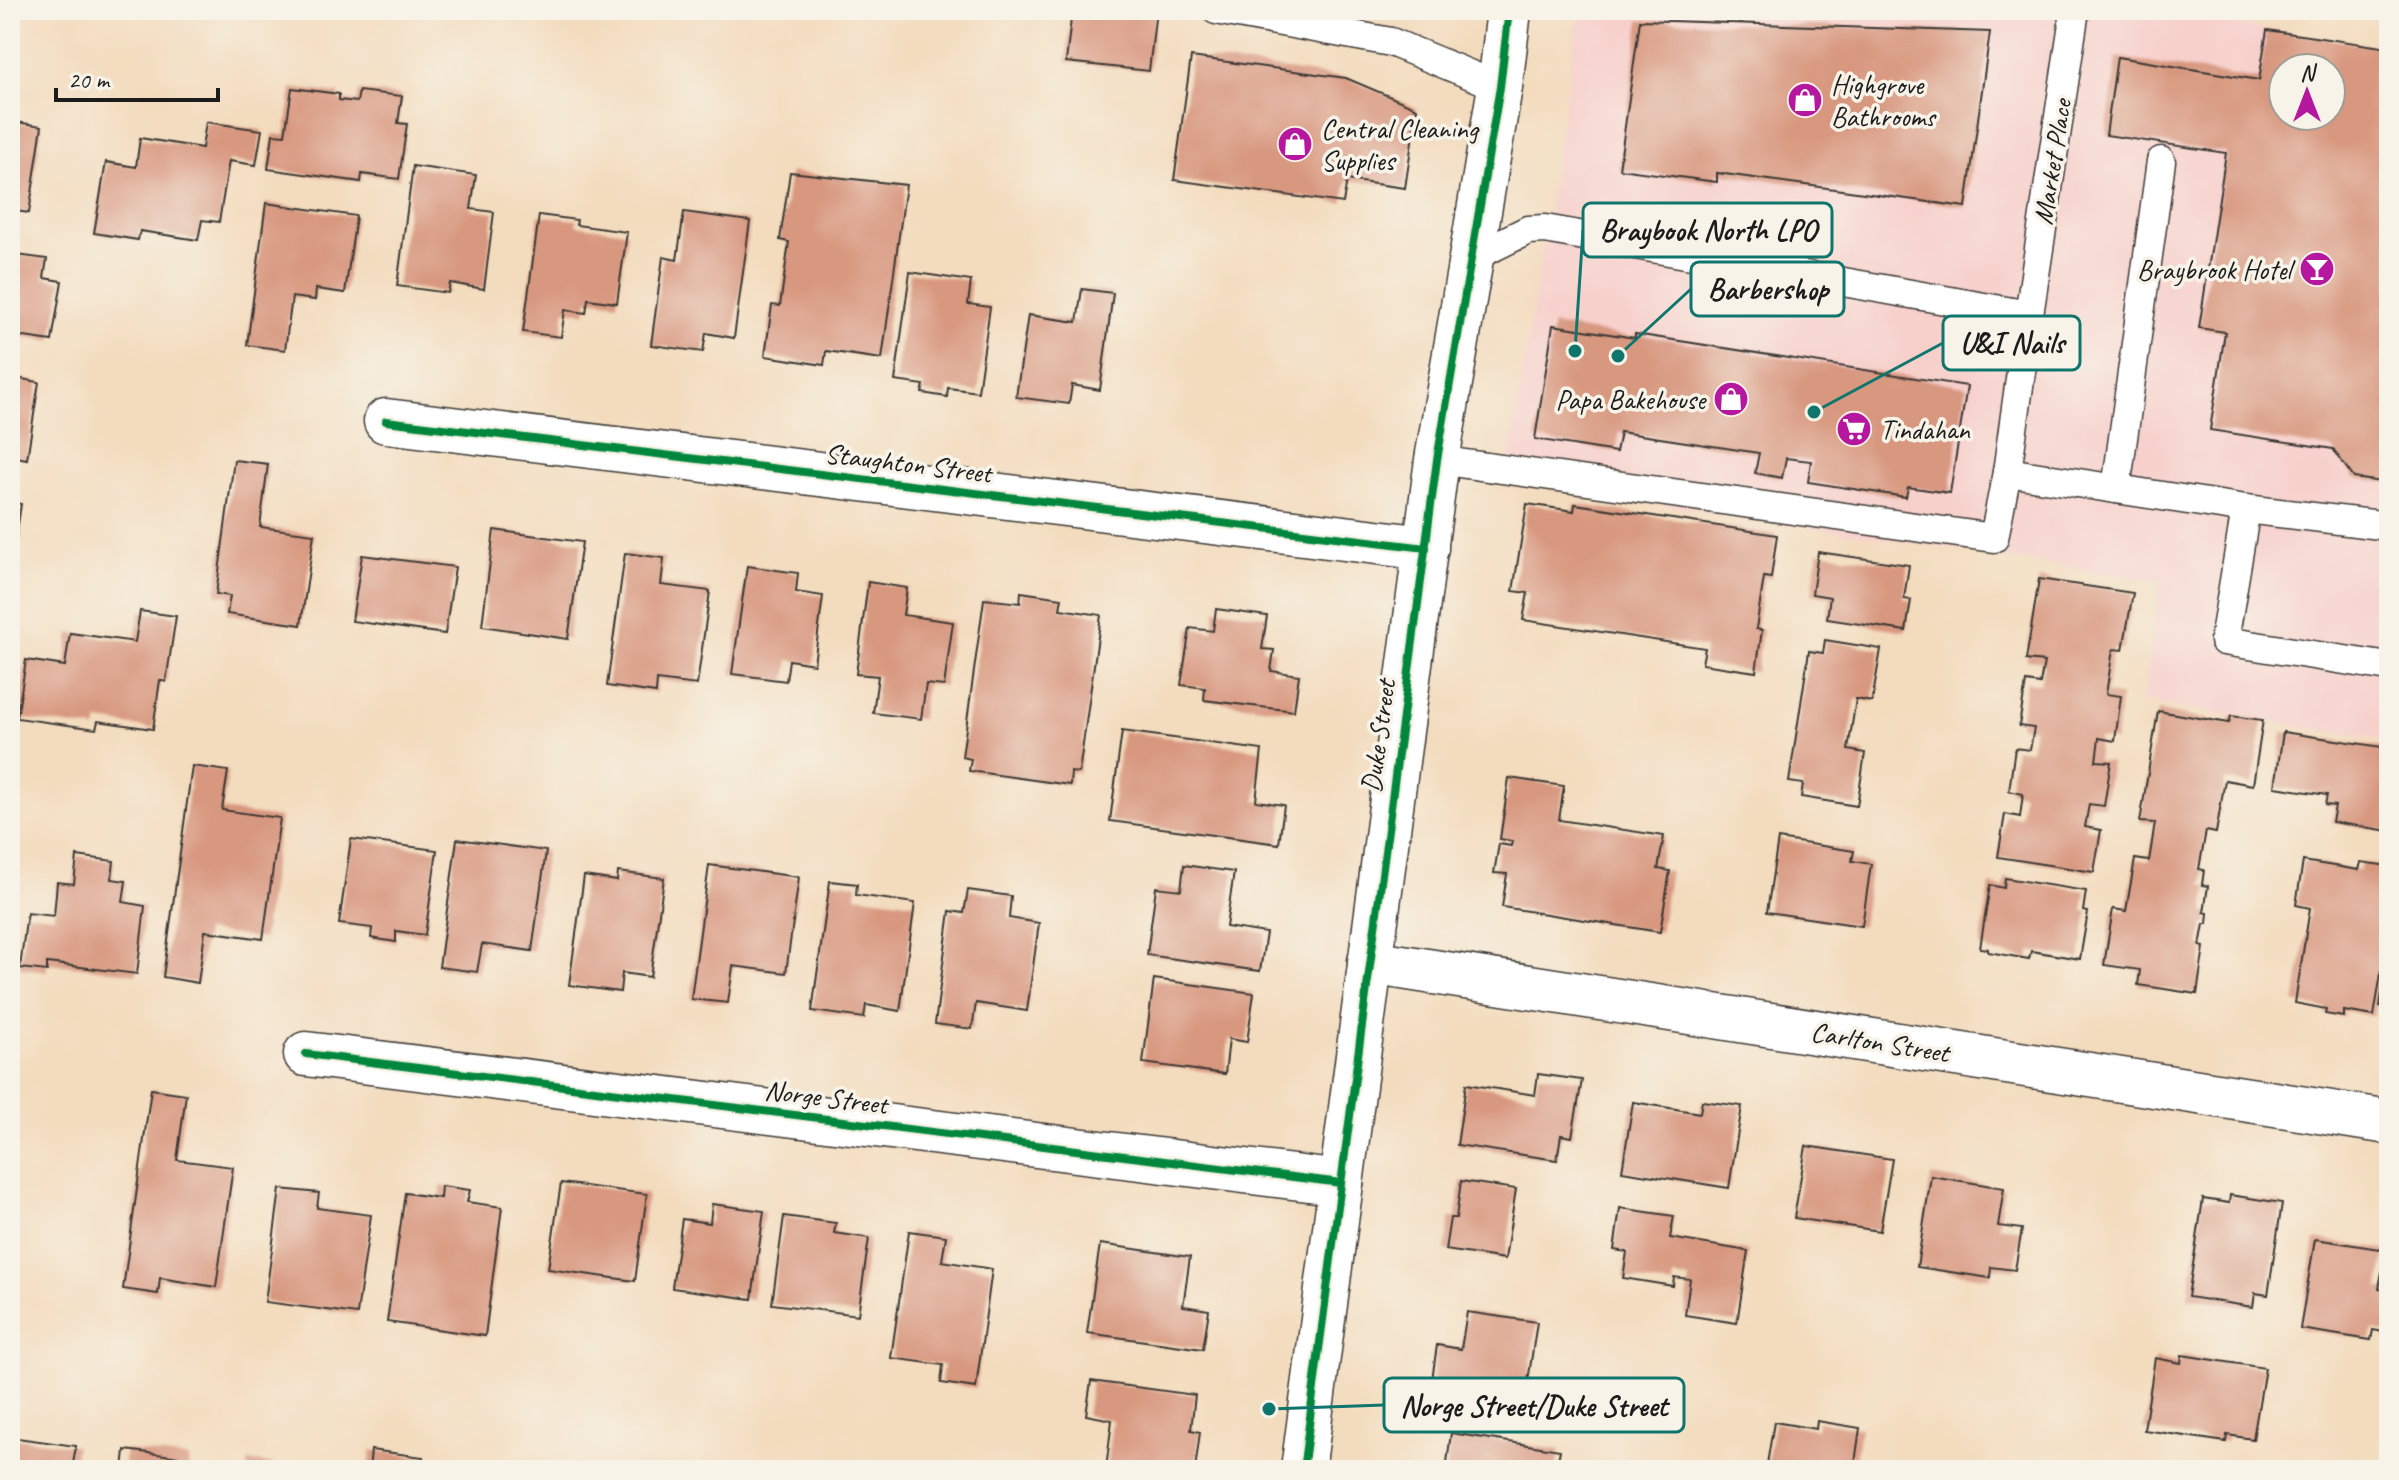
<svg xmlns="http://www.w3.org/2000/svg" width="2399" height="1480" viewBox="0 0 2399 1480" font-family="Caveat,sans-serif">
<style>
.built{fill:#f7d0cc;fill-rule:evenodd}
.building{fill:#d8977f;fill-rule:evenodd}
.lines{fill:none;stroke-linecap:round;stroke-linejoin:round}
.lane-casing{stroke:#3c3934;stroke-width:31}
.street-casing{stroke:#3c3934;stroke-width:47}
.secondary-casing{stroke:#3c3934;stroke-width:47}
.lane{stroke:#fff;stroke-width:28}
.street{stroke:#fff;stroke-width:44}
.secondary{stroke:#fff;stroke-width:44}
.cycleway-casing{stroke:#f7f3e8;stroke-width:13}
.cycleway{stroke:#00873e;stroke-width:8}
.labels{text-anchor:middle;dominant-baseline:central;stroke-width:7;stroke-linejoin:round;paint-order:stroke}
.poi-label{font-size:28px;fill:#1c1c1c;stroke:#f7f3e8;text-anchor:start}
.street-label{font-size:28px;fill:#1c1c1c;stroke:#f7f3e8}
.leader{fill:none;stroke:#0f766e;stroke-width:3}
.callout-dot{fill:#0f766e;stroke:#f7f3e8;stroke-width:3}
.callout{fill:#f7f3e8;stroke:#0f766e;stroke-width:3}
.callout-label{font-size:30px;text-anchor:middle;font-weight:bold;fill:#1c1c1c}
</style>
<rect width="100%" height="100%" fill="#f7f3e8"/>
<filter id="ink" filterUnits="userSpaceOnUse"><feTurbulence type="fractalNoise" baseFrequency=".0125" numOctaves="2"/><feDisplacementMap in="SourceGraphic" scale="16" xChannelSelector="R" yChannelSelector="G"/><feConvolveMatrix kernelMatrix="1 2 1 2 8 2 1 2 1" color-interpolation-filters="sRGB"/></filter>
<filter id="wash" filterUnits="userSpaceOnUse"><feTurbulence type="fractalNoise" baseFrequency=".006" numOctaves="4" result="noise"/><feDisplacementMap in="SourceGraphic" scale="32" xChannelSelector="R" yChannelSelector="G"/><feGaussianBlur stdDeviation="1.8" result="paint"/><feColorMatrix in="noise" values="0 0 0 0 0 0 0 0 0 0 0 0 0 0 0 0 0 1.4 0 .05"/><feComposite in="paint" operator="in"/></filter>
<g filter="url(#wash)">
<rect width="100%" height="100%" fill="#f3dbbd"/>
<path class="built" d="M1590,10H2050L2174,15L2389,48V740L2142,702L2160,581L1506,481L1577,21ZM2283,68H2331V116H2283Z"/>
<g id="blocks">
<g class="building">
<path d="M1072,10H1156L1149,71L1066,62Z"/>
<path d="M1640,20L1990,32L1966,207L1717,173V182L1619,169Z"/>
<path d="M2267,30L2389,48V483L2354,478L2333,449L2210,430L2225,332L2199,328L2226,153L2106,135L2117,57L2259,80ZM2283,68H2331V116H2283Z"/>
<path d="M1191,57L1346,78L1417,108L1405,188L1347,180L1343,203L1174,180Z"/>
<path d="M292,88L339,94V100L357,102L359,91L402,96L398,123L407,124L399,179L362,174L361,182L268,169L273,134L285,135Z"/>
<path d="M10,121L42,126L29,213L10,210Z"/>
<path d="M206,122L262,130L256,165L229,161L219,222L202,220L198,240L140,231L138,240L94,233L106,162L136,167L140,138L202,148Z"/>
<path d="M413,166L476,175L471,209L494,212L484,289L450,283L448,293L397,286Z"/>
<path d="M790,172L906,185L882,359L826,351L824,365L765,356L772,305L780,306L789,242L780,240Z"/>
<path d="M266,203L356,216L345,293L316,289L315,300L292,297L285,350L247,345Z"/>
<path d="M684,212L750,221L734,338L706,333L703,352L651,345L663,257L677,260Z"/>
<path d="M539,215L577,220L576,225L627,232L617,303L588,299L586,313L565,310L561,337L523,332Z"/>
<path d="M10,254L47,259L44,278L62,281L52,341L10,335Z"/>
<path d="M910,272L971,281L968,304L990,307L978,392L948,388L947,397L922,393L924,385L895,381Z"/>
<path d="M1082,289L1113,293L1100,390L1072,385L1069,404L1016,397L1028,315L1077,322Z"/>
<path d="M1553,325L1635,338V334L1967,386L1950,493L1908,487L1906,497L1808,482L1811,461L1786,458L1782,478L1755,473L1759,453L1620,432L1616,452L1535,439Z"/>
<path d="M10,377L39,382L27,459L10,456Z"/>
<path d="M234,460L268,464L260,527L314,534L301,625L227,614L230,596L216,594Z"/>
<path d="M10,502L21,504L12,565H10Z"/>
<path d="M1527,504L1574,511L1575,504L1777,535L1771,578L1764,577L1756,629L1762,630L1756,672L1702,664L1705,648L1523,620L1528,593L1513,591Z"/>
<path d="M494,530L582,542L568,639L482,626Z"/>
<path d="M1818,552L1909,565L1904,599L1911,600L1906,631L1827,619L1830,597L1812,594Z"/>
<path d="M625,553L664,558L661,585L710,591L697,685L657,680L656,693L607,686Z"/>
<path d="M362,555L455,567L445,634L352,621Z"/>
<path d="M747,566L798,573L796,592L823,596L814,664L789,660L786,681L732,674Z"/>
<path d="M2039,579L2133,593L2123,650L2113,649L2106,694L2121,696L2115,741L2099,738L2096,761L2111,762L2104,806L2089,804L2085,827L2101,830L2094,872L1998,857L2005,814L2020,817L2023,794L2009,791L2015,748L2030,750L2034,728L2019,726L2026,682L2040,684L2044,662L2026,660Z"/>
<path d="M868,582L907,588L903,615L953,622L944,686L926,684L921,719L873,713L878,676L856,674Z"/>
<path d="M1021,592L1062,598L1060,609L1101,615L1079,773L1071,772L1070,785L969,771L971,759L962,757L984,599L1020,603Z"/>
<path d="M1216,609L1267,616L1262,649L1274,650L1271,671L1299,675L1294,711L1204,700L1205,688L1181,685L1190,628L1213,631Z"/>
<path d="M140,611L176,616L166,682L160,680L153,729L98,721L96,729L17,718L26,660L65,666L70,633L135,642Z"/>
<path d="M1825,640L1881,649L1872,702L1856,699L1848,750L1865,753L1857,806L1801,797L1803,784L1789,782L1809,651L1823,653Z"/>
<path d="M2158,711L2229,723L2231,716L2263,720L2253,785L2225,780L2216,833L2206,831L2199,869L2204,870L2202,885L2208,886L2204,912L2208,913L2207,924H2204L2200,946L2204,947L2197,994L2138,985L2140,970L2104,965L2113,909L2126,911L2135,859L2149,861L2155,823L2140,822Z"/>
<path d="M1122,731L1262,750L1256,801L1284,805L1279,844L1110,821Z"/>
<path d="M2283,732L2389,748V831L2332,822L2335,806L2325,805L2327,795L2275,787Z"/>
<path d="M192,766L228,771L222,810L280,818L263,939L205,931L198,983L163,977Z"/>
<path d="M1509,778L1564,786L1559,820L1664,836L1658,869L1670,871L1660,932L1502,907L1507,874L1494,873L1499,844L1511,846L1512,841L1500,839Z"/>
<path d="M351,839L437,850L425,935L396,931V942L371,938L372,928L339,924Z"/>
<path d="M457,839L546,851L532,951L482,944L477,972L439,967Z"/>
<path d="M1778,839L1854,851L1852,861L1871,864L1862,926L1767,912Z"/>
<path d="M77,856L114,861L112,879L126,881L123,902L145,906L137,974L47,963V971L20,968L27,913L54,916L57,882L74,884Z"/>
<path d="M2303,861L2359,870L2361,862L2389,866V926L2374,1016L2344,1011V1017L2325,1014L2326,1009L2295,1003L2310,908L2296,905Z"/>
<path d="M709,865L799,877L786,973L733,966L728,1003L691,999Z"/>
<path d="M1184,865L1234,872L1226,927L1266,933L1260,971L1147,955L1156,887L1181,890Z"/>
<path d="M618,872L664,878L650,977L622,973L620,992L569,985L584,876L617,881Z"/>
<path d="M2005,878L2086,891L2083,911L2088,912L2080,959L2031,951L2029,959L1988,952V949L1980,948L1990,885L2004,888Z"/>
<path d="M830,881L857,884L856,895L915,903L900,1011L866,1005L864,1018L812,1011Z"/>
<path d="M968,890L1011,896L1009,918L1039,923L1027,1011L976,1003L972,1029L935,1024L950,911L964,913Z"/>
<path d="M2387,961H2389V1007L2380,1006Z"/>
<path d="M1154,979L1254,993L1247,1042L1229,1039L1225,1074L1143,1063Z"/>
<path d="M1538,1074L1582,1080L1572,1137L1561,1135L1557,1160L1457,1145L1466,1084L1535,1095Z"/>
<path d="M151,1089L186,1094L177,1160L233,1167L216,1287L160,1278L158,1294L123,1289Z"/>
<path d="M1702,1101L1742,1106L1729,1188L1622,1171L1633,1102L1700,1113Z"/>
<path d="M1806,1146L1892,1159L1880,1231L1794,1218Z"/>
<path d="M1931,1176L2004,1188L1998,1226L2022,1229L2015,1270L1991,1267L1990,1278L1917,1267Z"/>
<path d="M1461,1181L1516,1189L1505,1259L1445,1250L1450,1218H1456Z"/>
<path d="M561,1183L647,1194L635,1281L548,1269Z"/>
<path d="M441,1186L470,1190L467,1202L502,1207L485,1336L387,1322L405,1193L440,1198Z"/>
<path d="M280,1189L319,1193L317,1208L371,1215L357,1314L265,1302Z"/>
<path d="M2230,1195L2282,1203L2268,1295L2255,1293L2253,1307L2188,1297L2203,1199L2229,1203Z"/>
<path d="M712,1204L764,1211L752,1299L672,1288L682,1219L710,1223Z"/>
<path d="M1620,1208L1674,1216L1670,1238L1748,1251L1737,1323L1685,1315L1690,1279L1674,1277L1673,1286L1623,1278L1627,1252L1614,1250Z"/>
<path d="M784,1216L836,1223L834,1233L869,1238L858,1315L772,1304Z"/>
<path d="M909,1231L946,1236L942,1261L992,1269L976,1388L941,1383L943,1365L891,1358Z"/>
<path d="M2315,1239L2386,1250L2379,1288L2389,1290V1333L2373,1330L2371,1340L2300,1329Z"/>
<path d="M1100,1244L1190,1257L1183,1306L1209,1310L1203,1349L1087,1333Z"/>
<path d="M1467,1312L1537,1322L1524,1408L1454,1398L1455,1390L1431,1387L1437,1345L1461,1349Z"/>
<path d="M2182,1355L2265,1368L2253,1439L2227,1435L2226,1442L2144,1430L2155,1358L2181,1363Z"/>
<path d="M1091,1381L1195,1395L1191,1430L1200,1432L1195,1470L1106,1469L1112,1420L1086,1415Z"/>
<path d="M1817,1421L1860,1428L1854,1470H1766L1774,1422L1816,1429Z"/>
<path d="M1451,1433L1560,1450L1556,1470H1446Z"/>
<path d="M10,1437L76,1446L72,1470H10Z"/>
<path d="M125,1450L189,1458L188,1470H123Z"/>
<path d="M371,1450L423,1457L421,1470H369Z"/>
<path d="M248,1461L296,1468V1470H247Z"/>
</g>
</g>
</g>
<g filter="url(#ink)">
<use href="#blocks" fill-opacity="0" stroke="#3c3934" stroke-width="2"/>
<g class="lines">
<defs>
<g id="lane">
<path d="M1216,10L1391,42L1500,87"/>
<path d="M1471,258L1528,230L1545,229L2029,315L2075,10"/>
<path d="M1437,460L1994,538L2007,472L2029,315"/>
<path d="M2007,472L2246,509L2389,526"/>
<path d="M2116,489L2161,161"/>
<path d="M2246,509L2224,641L2389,667"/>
</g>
<g id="street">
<path d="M386,421L1426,548"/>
<path d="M1370,962L2389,1122"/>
<path d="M306,1054L1341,1183"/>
</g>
<path id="secondary" d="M1303,1470L1437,460L1500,87L1509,10"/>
</defs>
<use href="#lane" class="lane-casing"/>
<use href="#street" class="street-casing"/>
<use href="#secondary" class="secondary-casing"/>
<use href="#lane" class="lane"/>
<use href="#street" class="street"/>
<use href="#secondary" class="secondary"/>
<defs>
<g id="cycleway">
<path d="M386,421L1426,548"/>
<path d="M306,1054L1341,1183"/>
<path d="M1303,1470L1437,460L1500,87L1509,10"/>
</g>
</defs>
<use href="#cycleway" class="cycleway-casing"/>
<use href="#cycleway" class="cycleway"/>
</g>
</g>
<defs>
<symbol id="shop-disc" viewBox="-11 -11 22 22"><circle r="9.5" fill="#b5179e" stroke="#f7f3e8"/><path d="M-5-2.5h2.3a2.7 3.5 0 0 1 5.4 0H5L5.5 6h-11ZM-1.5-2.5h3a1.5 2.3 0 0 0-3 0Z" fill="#fff"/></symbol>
<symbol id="bar-disc" viewBox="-11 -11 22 22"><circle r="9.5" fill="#b5179e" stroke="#f7f3e8"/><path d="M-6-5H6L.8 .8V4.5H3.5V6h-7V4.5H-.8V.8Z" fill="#fff"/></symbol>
<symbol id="supermarket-disc" viewBox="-11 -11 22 22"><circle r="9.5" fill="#b5179e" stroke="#f7f3e8"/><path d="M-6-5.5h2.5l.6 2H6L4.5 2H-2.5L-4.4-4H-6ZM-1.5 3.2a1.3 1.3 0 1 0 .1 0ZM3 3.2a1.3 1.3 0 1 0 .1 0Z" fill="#fff"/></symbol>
</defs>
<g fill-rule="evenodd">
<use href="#shop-disc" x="1785" y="80" width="40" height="40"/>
<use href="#shop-disc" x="1275" y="124" width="40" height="40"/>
<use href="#bar-disc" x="2297" y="249" width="40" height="40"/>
<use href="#shop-disc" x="1711" y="379" width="40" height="40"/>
<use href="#supermarket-disc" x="1834" y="409" width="40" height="40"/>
</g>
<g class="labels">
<g class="poi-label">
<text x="1831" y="84">Highgrove<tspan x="1831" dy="32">Bathrooms</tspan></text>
<text x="1321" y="128">Central Cleaning<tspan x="1321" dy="32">Supplies</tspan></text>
<text x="2291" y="269" text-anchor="end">Braybrook Hotel</text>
<text x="1705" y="399" text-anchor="end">Papa Bakehouse</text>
<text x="1880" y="429">Tindahan</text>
</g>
<g class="street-label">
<text transform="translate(2052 162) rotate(-81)">Market Place</text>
<text transform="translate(908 463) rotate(7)">Staughton Street</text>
<text transform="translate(1378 736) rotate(-82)">Duke Street</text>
<text transform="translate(1880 1042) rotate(9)">Carlton Street</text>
<text transform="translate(826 1097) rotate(7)">Norge Street</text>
</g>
</g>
<path class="leader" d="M1575 351L1583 230M1618 356L1691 289M1814 412L1943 343M1269 1409L1384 1405"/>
<g class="callout-dot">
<circle cx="1575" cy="351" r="8"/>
<circle cx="1618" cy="356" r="8"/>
<circle cx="1814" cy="412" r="8"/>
<circle cx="1269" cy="1409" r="8"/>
</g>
<g class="callout">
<rect x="1583" y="203" width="249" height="54" rx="8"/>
<rect x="1691" y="262" width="153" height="54" rx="8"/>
<rect x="1943" y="316" width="137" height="54" rx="8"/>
<rect x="1384" y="1378" width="300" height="54" rx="8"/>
</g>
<g class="callout-label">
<text x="1708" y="240">Braybook North LPO</text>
<text x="1768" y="299">Barbershop</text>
<text x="2012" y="353">U&amp;I Nails</text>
<text x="1534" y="1416">Norge Street/Duke Street</text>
</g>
<rect width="2399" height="1480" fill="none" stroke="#f7f3e8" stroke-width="40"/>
<g transform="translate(2307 92)"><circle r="38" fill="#f7f3e8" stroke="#9f9d96" stroke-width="2"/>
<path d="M0-6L14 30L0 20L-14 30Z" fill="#b5179e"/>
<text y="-12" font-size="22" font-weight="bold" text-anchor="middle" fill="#1c1c1c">N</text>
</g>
<path d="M56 88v12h162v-12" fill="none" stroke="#1c1c1c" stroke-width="4"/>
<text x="68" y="88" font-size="24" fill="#1c1c1c" stroke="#f7f3e8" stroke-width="6" paint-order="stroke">20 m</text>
</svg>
